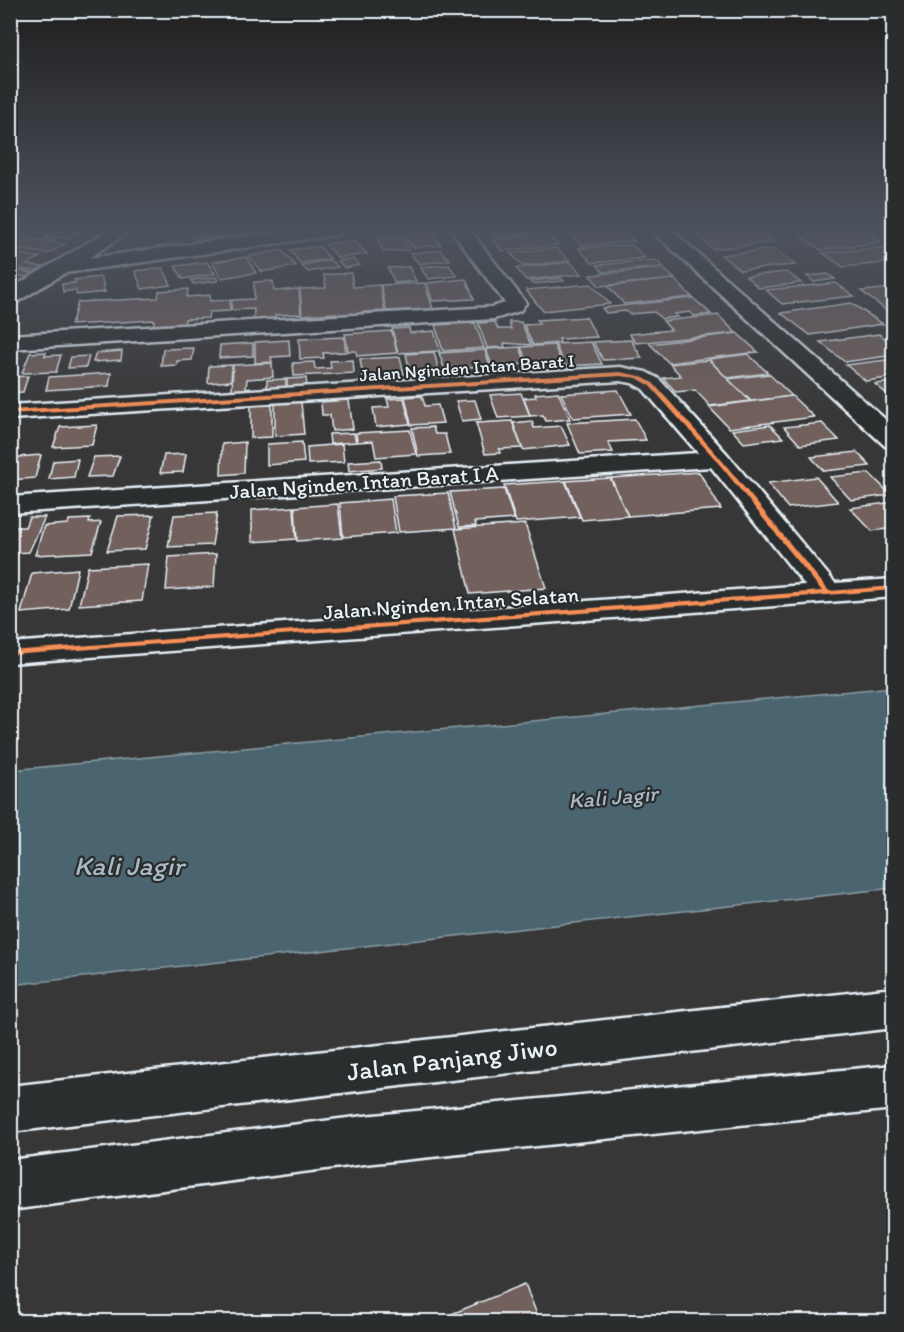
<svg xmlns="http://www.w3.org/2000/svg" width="904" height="1332" viewBox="0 0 904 1332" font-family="Itim,sans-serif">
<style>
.water{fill:#4b656f;stroke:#8a9da6;stroke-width:1.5}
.building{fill:#72605b;stroke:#e8f1f8;stroke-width:1.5}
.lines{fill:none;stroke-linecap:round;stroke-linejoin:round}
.minor-casing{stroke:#e8f1f8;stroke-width:5}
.primary-casing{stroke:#e8f1f8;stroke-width:5}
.minor{fill:#2a2d2e;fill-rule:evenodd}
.primary{fill:#2a2d2e;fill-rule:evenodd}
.cycleway-casing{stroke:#2a2d2e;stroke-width:3}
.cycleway{fill:#f78f57;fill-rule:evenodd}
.labels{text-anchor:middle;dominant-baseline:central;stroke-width:4.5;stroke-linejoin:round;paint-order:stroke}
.far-street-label{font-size:18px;fill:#e8f1f8;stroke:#2a2d2e}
.street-label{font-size:21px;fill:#e8f1f8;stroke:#2a2d2e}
.water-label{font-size:22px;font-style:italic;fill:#a9b9c1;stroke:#2a2d2e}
.near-street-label{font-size:26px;fill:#e8f1f8;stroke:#2a2d2e}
.near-water-label{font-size:27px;font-style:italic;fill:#a9b9c1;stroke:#2a2d2e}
</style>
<rect width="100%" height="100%" fill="#383737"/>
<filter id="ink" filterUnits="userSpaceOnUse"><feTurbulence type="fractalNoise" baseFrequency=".0167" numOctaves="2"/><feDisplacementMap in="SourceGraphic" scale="12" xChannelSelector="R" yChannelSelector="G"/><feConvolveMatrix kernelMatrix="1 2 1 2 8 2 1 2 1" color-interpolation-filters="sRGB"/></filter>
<g filter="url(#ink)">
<path class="water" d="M893,687V888L11,985V770Z"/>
<g class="building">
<path d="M20,230L37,231L83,230L68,239L58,237L53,240L44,238L50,236L40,234L35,236L14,233Z"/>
<path d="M201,230H225L230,236L194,240L190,235L203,233Z"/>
<path d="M489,230H544L545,232L495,237Z"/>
<path d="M586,230H623L634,241L582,246L568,232Z"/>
<path d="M722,230H758L774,242L713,249L694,233Z"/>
<path d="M862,230L882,242L821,250L801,237Z"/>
<path d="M431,232L441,245L413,248L404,234Z"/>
<path d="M546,234L558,245L502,251L492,240Z"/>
<path d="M402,235L410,250L383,252L376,237Z"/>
<path d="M14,236L65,244L48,254L10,248V238Z"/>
<path d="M353,240L367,254L338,258L325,244Z"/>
<path d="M632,245L645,258L592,263L578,248Z"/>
<path d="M320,246L330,259L300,263L290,250Z"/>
<path d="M888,247L894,250V262L843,267L823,253Z"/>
<path d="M556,248L570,261L523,266L510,253Z"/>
<path d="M775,249L795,265L740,270L721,255Z"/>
<path d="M282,250L296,266L262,272L249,256Z"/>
<path d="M440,250L450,260L419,264L410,253Z"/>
<path d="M10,253L40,257L27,265L43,267L37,271L10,268Z"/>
<path d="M246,257L256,273L221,278L212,262Z"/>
<path d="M353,259L360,265L345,268L338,261Z"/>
<path d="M330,260L338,267L308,272L301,265Z"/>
<path d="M656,260L663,267L603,272L597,265Z"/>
<path d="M207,262L215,274L183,279L175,266Z"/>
<path d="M570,262L582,274L526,280L516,268Z"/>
<path d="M449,265L457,276L428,279L420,267Z"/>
<path d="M409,267L416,281L395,283L388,268Z"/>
<path d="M163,268L171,285L142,289L135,271Z"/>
<path d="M663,268L675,279L599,286L590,275Z"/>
<path d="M10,270L35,273L28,277L14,275L10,277Z"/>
<path d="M787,272L801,283L759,288L746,276Z"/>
<path d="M351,273L353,287L380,285L385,311L362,312L363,317L337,318L336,313L302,315L300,289L326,288L324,275Z"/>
<path d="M827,274L835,279L814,282L807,276Z"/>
<path d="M101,277L105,292L77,295L75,290L63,292L62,284L75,283L74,280Z"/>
<path d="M216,277L218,281L193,284L191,280Z"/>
<path d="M561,278L564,281L532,284L529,281Z"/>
<path d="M466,279L474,299L432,301L427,283Z"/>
<path d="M674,279L692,297L624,304L608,286Z"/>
<path d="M273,281L274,291L299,289L301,314L275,315V321L253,322L254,309L231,310L232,300L254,299V282Z"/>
<path d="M425,283L433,309L386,311L381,285Z"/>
<path d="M836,283L854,296L782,304L766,290Z"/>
<path d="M591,284L610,304L543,311L526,290Z"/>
<path d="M894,288V309L886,310L861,291Z"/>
<path d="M188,289L187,297L210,295V301L230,300V311L209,312L208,318L185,319L184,326L153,328L154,320L71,325L78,302L158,298L159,291Z"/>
<path d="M693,298L711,314L694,316L690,312L674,314L678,317L662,319L654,312L629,314L626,311L606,313L602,308Z"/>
<path d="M851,303L883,324L810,335L781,313Z"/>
<path d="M718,315L736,333L636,343L629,334L671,330L663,321Z"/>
<path d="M586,317L597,337L559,339L560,343L533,345L524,325L539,324L537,320Z"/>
<path d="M495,322L498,329H511L509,322H521L531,345L504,343L505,347L487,348L478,323Z"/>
<path d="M475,323L484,348L443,351L435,325Z"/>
<path d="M409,328L410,333L434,331L440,351L398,353L392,329Z"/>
<path d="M392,331L397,353L357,356L356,351H348L345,334Z"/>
<path d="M737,333L758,352L669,363L650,344Z"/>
<path d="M879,334L894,345V355L845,362L820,342Z"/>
<path d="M344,337L346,352L323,353L324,358L300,359L299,339Z"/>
<path d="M289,340L290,356L271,357L272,362L255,363V342Z"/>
<path d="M631,340L642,358L603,360L593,342Z"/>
<path d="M591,342L602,364L565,366L555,344Z"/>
<path d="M253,343V356L219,358L220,345Z"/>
<path d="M554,345L563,366L530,368L521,347Z"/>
<path d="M520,347L526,364L492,366L486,349Z"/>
<path d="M194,348L192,360L177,361V365L161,366L163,349Z"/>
<path d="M485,350L490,366L444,368L439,353Z"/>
<path d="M122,351L121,360L93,362L96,353Z"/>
<path d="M46,352L45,356L61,355L56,372L22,373L30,353Z"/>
<path d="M434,352L440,375L411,377L406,354Z"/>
<path d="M748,354L768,373L727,378L709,359Z"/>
<path d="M89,356L86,367L68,368L71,357Z"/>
<path d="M400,357L404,374H397L398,378L372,379L371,376H363L360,359Z"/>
<path d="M894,359V377L866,381L846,365Z"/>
<path d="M353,360L354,373L294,376L293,363L314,362L315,369L331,368L330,361Z"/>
<path d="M709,360L750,401L710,406L695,390L676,392L663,378L681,376L670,364Z"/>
<path d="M272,363L273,377L247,379L246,389L232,390L233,365Z"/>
<path d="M232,365L231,381L208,383L209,366Z"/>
<path d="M464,368L466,377L447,378L445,369Z"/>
<path d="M111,373L109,386L46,390L49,377Z"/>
<path d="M769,374L792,396L751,401L728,379Z"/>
<path d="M28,376L23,392L10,393V377Z"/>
<path d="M306,378L307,386L287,387V379Z"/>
<path d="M286,379V387L267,388V380Z"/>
<path d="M894,382V400L875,384Z"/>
<path d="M618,390L631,414L573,418L561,394Z"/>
<path d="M558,392L570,419L546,421L543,415L530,416L524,398L536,397L535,394Z"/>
<path d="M521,393L530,416L498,418L490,395Z"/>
<path d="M422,396L425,406L438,405L443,423L411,425L405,397Z"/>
<path d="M792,396L814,417L729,428L709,407Z"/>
<path d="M404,398L410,424L376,427L373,408L389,407L387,399Z"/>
<path d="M349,400L353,429L332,431L330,415H322L321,402Z"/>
<path d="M475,400L481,419L462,421L456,401Z"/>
<path d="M301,402L304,434L275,436V403Z"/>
<path d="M272,405V437L251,438V406Z"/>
<path d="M635,419L646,440L608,442L613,452L580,454L567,423Z"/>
<path d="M512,421L522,448L499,449L500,453L485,454L476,423Z"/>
<path d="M532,421L534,428L561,426L570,445L523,450L513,423Z"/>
<path d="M822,423L839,440L800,445L784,427Z"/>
<path d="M97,425L92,445L53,447L60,427Z"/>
<path d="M770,425L783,438L744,443L732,430Z"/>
<path d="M433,427L435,434H445L450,454L418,456L412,428Z"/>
<path d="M410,430L416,454L376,457L373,441L357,442L356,433Z"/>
<path d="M354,433L356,442L330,444L329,434Z"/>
<path d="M245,442L244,473L221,475L222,444Z"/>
<path d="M302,442L304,462L267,465V444Z"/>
<path d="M342,444L344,462L308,464L307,447Z"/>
<path d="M857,452L870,466L824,471L811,457Z"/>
<path d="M186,454L183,472L160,473L164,455Z"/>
<path d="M41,455L35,478L11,480L18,457Z"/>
<path d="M120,456L113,476L87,477L94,457Z"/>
<path d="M78,459L74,477L49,479L53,461Z"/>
<path d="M381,460L382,468L349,471L348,462Z"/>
<path d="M699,472L721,509L628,516L611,478Z"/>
<path d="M869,473L891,495L851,500L830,477Z"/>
<path d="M816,477L838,502L788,508L768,483Z"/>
<path d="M610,478L628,516L582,520L566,481Z"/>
<path d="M565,481L580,517L516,522L504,485Z"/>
<path d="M504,489L514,519L475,522L476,526L459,527L450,492Z"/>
<path d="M448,493L456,528L399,532L393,496Z"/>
<path d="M391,499L396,533L343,537L340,503Z"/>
<path d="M894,502V528L872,531L850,508Z"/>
<path d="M338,504L342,538L297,541L295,507Z"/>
<path d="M294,507L296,539L252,542V510Z"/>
<path d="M217,513L212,545L168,547L174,515Z"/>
<path d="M154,515L145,549L107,551L118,516Z"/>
<path d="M29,517H45L29,552L15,553L10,557V527H25Z"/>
<path d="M90,519L89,523L101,522L92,552L35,555L44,526L68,524L69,520Z"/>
<path d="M525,524L546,588L470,594L455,529Z"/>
<path d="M216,554L214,587L166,590L169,557Z"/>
<path d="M148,564L142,601L79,605L88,567Z"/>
<path d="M78,569L69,609L21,613L32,573Z"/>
<path d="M525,1284L540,1322H432Z"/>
</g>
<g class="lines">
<defs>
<g id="minor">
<path d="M109,230H131L89,258L293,230H345L336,235L65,273L17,302L10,304V289Z"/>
<path d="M451,230H470L526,303L520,311L494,319L10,349V335L492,307L505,303Z"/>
<path d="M651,230H671L894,427V448L885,446Z"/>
<path d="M620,367L646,372L659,379L727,454L835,583L894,579V597L10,663V643L805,585L711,467L10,513V497L698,453L643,389L632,383L620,381L10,419V405Z"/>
</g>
<g id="primary">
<path d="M894,988V1028L10,1132V1086Z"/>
<path d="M894,1065V1109L364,1164L10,1210V1160L364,1116Z"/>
</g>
</defs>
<use href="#minor" class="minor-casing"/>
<use href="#primary" class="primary-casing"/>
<use href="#minor" class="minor"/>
<use href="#primary" class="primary"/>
<defs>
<path id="cycleway" d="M620,372L640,376L653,383L720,458L829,591L894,586V590L10,655V651L822,591L716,460L649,385L637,378L620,376L10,414V410Z"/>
</defs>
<use href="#cycleway" class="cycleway-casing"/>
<use href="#cycleway" class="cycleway"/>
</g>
</g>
<linearGradient id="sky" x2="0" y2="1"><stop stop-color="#1f1e1e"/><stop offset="0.55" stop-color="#4d535e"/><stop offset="1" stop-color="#4d535e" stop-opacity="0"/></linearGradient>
<rect width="904" height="417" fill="url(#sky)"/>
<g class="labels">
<g class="far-street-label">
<text transform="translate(467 368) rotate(-4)">Jalan Nginden Intan Barat I</text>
</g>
<g class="street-label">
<text transform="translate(364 482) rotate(-4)">Jalan Nginden Intan Barat I A</text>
<text transform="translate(451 603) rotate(-4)">Jalan Nginden Intan Selatan</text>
</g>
<g class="water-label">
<text transform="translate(613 797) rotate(-5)">Kali Jagir</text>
</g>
<g class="near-street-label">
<text transform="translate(452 1059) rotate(-7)">Jalan Panjang Jiwo</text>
</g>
<g class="near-water-label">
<text x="129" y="865">Kali Jagir</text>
</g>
</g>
<rect width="904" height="1332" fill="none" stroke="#2a2d2e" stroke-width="36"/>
<rect x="18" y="18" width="868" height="1296" fill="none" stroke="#e8f1f8" stroke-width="2" filter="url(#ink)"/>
</svg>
